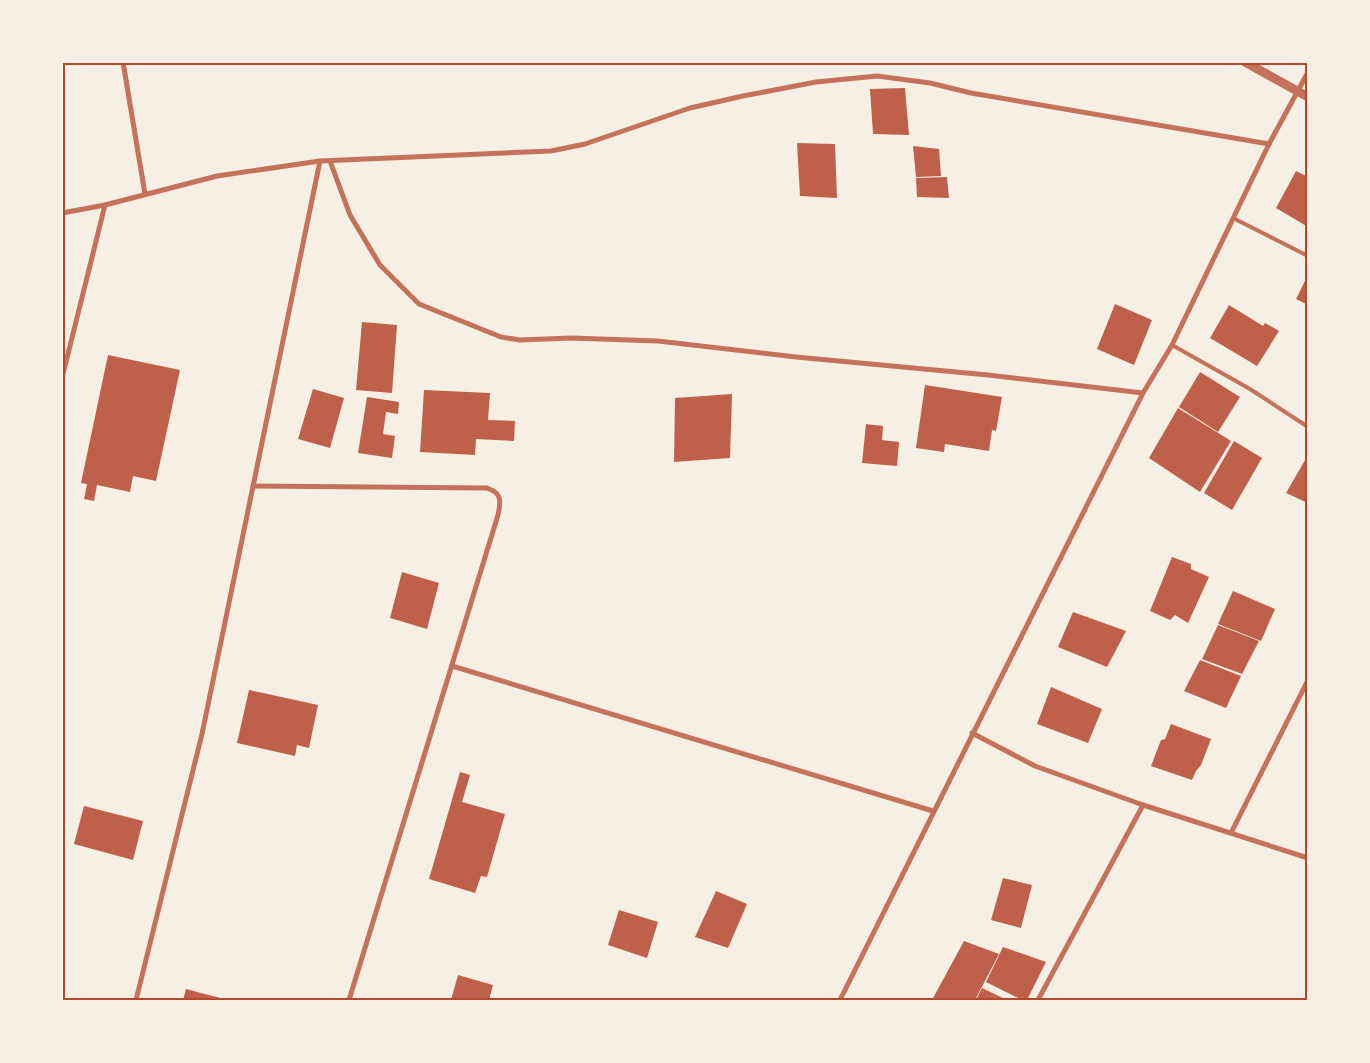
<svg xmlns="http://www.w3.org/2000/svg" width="1370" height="1063" viewBox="0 0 1370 1063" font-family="'Fira Sans Condensed',sans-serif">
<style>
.building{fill:#bf614a}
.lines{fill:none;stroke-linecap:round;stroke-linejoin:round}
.service{stroke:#c5725c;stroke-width:4}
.minor{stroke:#c5725c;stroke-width:5}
.tertiary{stroke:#c5725c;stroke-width:9}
.neatline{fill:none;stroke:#b5482f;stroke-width:2}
</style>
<rect width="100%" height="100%" fill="#f6efe4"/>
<g class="building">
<path d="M905,88L909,135L873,134L870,89Z"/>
<path d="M797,143L835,144L837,198L800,196Z"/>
<path d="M913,146L939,149L941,176L916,177Z"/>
<path d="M1296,171L1308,177V227L1276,208Z"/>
<path d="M947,177L949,198L917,197L916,178Z"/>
<path d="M1308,275V305L1296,299Z"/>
<path d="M1115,304L1152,320L1134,365L1097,349Z"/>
<path d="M1229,305L1263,326L1265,323L1279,331L1257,366L1210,338Z"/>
<path d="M362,322L397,325L392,393L356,390Z"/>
<path d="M108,355L180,370L156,481L133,476L130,492L97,485L94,501L84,499L87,484L81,483Z"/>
<path d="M1200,372L1240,397L1218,432L1179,407Z"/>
<path d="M925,385L1002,397L996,431L992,430L989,451L945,444L944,452L916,448Z"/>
<path d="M313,389L344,398L330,448L298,439Z"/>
<path d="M424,390L490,393L488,420L515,421L514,441L476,439L475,455L420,452Z"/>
<path d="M732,394L730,458L674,462L675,398Z"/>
<path d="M367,397L399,402L398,414L386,412L383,434L395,436L392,458L358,453Z"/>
<path d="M1178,408L1231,441L1200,492L1149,458Z"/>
<path d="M866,424L883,426L882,440L899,442L897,466L862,463Z"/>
<path d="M1234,441L1262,458L1232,510L1204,493Z"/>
<path d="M1308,455V503L1286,493Z"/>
<path d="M1172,557L1191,564V569L1209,577L1188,623L1175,615L1170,620L1150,611Z"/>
<path d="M402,572L439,583L427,629L390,618Z"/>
<path d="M1233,591L1275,609L1261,641L1218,624Z"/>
<path d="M1073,612L1126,631L1107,667L1058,647Z"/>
<path d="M1218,625L1259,641L1242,674L1202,659Z"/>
<path d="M1200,660L1241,676L1226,708L1184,691Z"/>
<path d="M1051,687L1102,709L1088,743L1037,724Z"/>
<path d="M249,690L318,705L309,748L297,745L295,756L237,743Z"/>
<path d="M1171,724L1211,739L1201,765L1196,771L1192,780L1151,766L1161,740L1165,739Z"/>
<path d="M460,772L470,775L462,802L505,814L487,877L481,876L475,893L429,879Z"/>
<path d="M84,806L143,821L133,860L74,844Z"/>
<path d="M1003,878L1032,885L1021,928L991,920Z"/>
<path d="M716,891L747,904L728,948L695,937Z"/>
<path d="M619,910L658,922L647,958L608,945Z"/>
<path d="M964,941L999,954L975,1000H932Z"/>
<path d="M1003,947L1046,962L1027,1000H1022L986,982Z"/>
<path d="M458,975L493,985L489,1000H451Z"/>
<path d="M982,988L1007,1000H976Z"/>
<path d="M186,989L228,1000H183Z"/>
</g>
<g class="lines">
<g class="service">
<path d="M1233,218L1308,256"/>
<path d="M1172,345L1250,389L1308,427"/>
</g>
<g class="minor">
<path d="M123,62L145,194"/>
<path d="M330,161L350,215L380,265L419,304L501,337L520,340L571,338L658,341L796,357L988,375L1143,393"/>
<path d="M62,213L105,205L217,176L320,161L551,151L585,144L690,108L743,96L816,82L877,76L930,83L971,93L1269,144"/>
<path d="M62,378L105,205"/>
<path d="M253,486L487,488C502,493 501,501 498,515L349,1000"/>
<path d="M452,666L933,811"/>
<path d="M972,733L1035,766L1143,805L1308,858"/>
<path d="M1231,833L1308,680"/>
<path d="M136,1000L202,734L320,161"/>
<path d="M840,1000L1143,393L1172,345L1269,144L1308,72"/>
<path d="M1038,1000L1143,805"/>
</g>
<path class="tertiary" d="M1245,62L1308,97"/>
</g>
<rect width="1370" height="1063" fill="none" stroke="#f6efe4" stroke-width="128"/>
<rect x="64" y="64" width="1242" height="935" class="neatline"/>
</svg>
